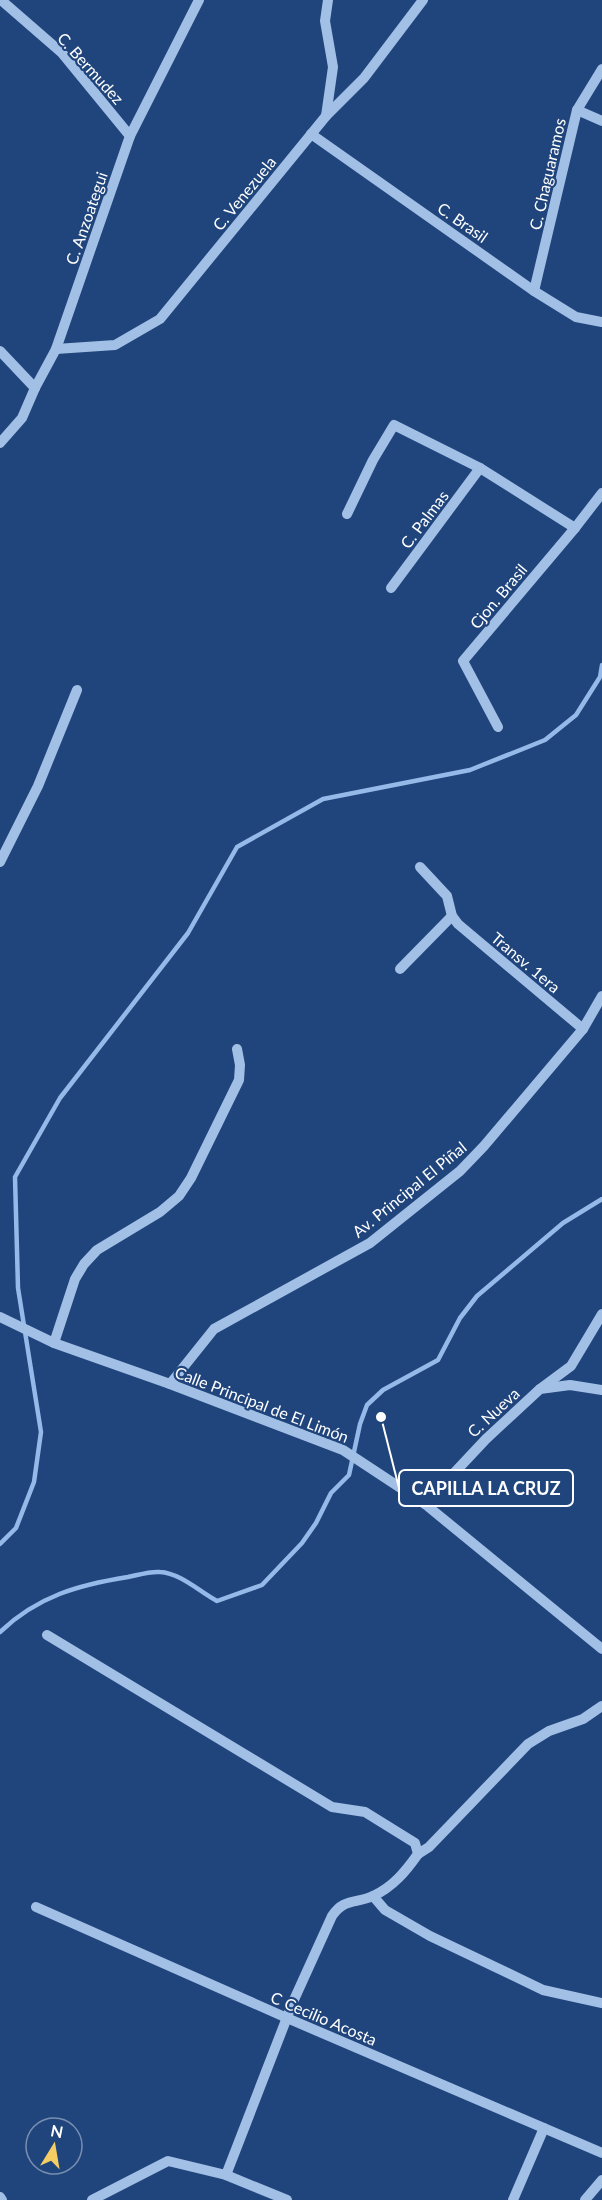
<svg xmlns="http://www.w3.org/2000/svg" width="602" height="2200" viewBox="0 0 602 2200" font-family="Lato,sans-serif">
<style>
.lines{fill:none;stroke-linecap:round;stroke-linejoin:round}
.stream{stroke:#95b9e8;stroke-width:4.5}
.minor{stroke:#a2bfe6;stroke-width:10}
.labels{text-anchor:middle;dominant-baseline:central;stroke-width:4.5;stroke-linejoin:round;paint-order:stroke}
.street-label{font-size:16px;fill:#fff;stroke:#20457c}
.leader{fill:none;stroke:#fff;stroke-width:2}
.callout-dot{fill:#fff;stroke:#20457c;stroke-width:2}
.callout{fill:#20457c;stroke:#fff;stroke-width:2}
.callout-label{font-size:18px;text-anchor:middle;font-weight:bold;fill:#fff}
</style>
<rect width="100%" height="100%" fill="#20457c"/>
<g class="lines">
<g class="stream">
<path d="M0,1544L16,1528L34,1482L41,1432L18,1288L15,1177L60,1098L188,933L237,847L323,799L470,770L545,740L576,715L600,677L602,665"/>
<path d="M0,1632C38,1596 78,1585 128,1577C138,1575 150,1571 160,1572C180,1573 200,1592 217,1601L262,1585L302,1543L316,1523L331,1493L349,1475L360,1424L367,1405L383,1390L438,1360L460,1318L477,1296L563,1223L602,1199"/>
</g>
<g class="minor">
<path d="M1,0L62,53L130,136"/>
<path d="M577,110L602,121"/>
<path d="M326,116L333,67L325,21L328,0"/>
<path d="M311,134L534,291L576,317L602,322"/>
<path d="M534,291L577,110L602,69"/>
<path d="M56,349L115,345L160,319L326,116L364,78L423,0"/>
<path d="M0,351L35,388"/>
<path d="M0,443L22,418L35,388L56,349L130,136L199,0"/>
<path d="M347,514L373,460L394,425L480,468L575,528"/>
<path d="M391,588L480,468"/>
<path d="M498,727L463,661L575,528L602,493"/>
<path d="M0,862L38,786L77,690"/>
<path d="M420,867L447,896L452,916L458,924L583,1029"/>
<path d="M400,969L452,916"/>
<path d="M0,1317L54,1343L170,1384L343,1450L425,1504L602,1649"/>
<path d="M54,1343L75,1279L84,1264L97,1250L160,1212L179,1196L191,1178L239,1080L240,1065L237,1049"/>
<path d="M170,1384L214,1329L370,1243L460,1171L484,1146L583,1029L602,996"/>
<path d="M540,1389L571,1366L602,1314"/>
<path d="M425,1504L486,1439L540,1389L570,1385L602,1390"/>
<path d="M47,1635L332,1807L365,1812L415,1843L418,1854C406,1871 393,1887 373,1896C355,1904 344,1898 332,1916L293,2002L226,2175"/>
<path d="M418,1854L429,1847L528,1744L549,1731L583,1719L602,1706"/>
<path d="M373,1896L385,1910L430,1936L512,1975L543,1990L602,2003"/>
<path d="M36,1907L287,2018L602,2153"/>
<path d="M0,2197L2,2200"/>
<path d="M92,2200L168,2161L226,2175L287,2200"/>
<path d="M513,2200L544,2128"/>
<path d="M585,2200L602,2180"/>
</g>
</g>
<g class="labels">
<g class="street-label">
<text transform="translate(91 68) rotate(48)">C. Bermudez</text>
<text transform="translate(547 174) rotate(-77)">C. Chaguaramos</text>
<text transform="translate(244 193) rotate(-51)">C. Venezuela</text>
<text transform="translate(86 218) rotate(-71)">C. Anzoategui</text>
<text transform="translate(463 222) rotate(35)">C. Brasil</text>
<text transform="translate(424 519) rotate(-53)">C. Palmas</text>
<text transform="translate(498 596) rotate(-50)">Cjon. Brasil</text>
<text transform="translate(526 962) rotate(40)">Transv. 1era</text>
<text transform="translate(409 1189) rotate(-39)">Av. Principal El Piñal</text>
<text transform="translate(262 1404) rotate(21)">Calle Principal de El Limón</text>
<text transform="translate(493 1412) rotate(-43)">C. Nueva</text>
<text transform="translate(324 2018) rotate(23)">C Cecilio Acosta</text>
</g>
</g>
<path class="leader" d="M381 1417L399 1488"/>
<circle class="callout-dot" cx="381" cy="1417" r="6"/>
<rect class="callout" x="399" y="1470" width="174" height="36" rx="6"/>
<g class="callout-label">
<text x="486" y="1495">CAPILLA LA CRUZ</text>
</g>
<g transform="translate(54 2146) rotate(11)"><circle r="28" fill="#20457c" stroke="#798fb0" stroke-width="1.5"/>
<path d="M0-4.5L10 22L0 15L-10 22Z" fill="#f4ce62"/>
<text y="-9" font-size="16" font-weight="bold" text-anchor="middle" fill="#ffffff">N</text>
</g>
</svg>
